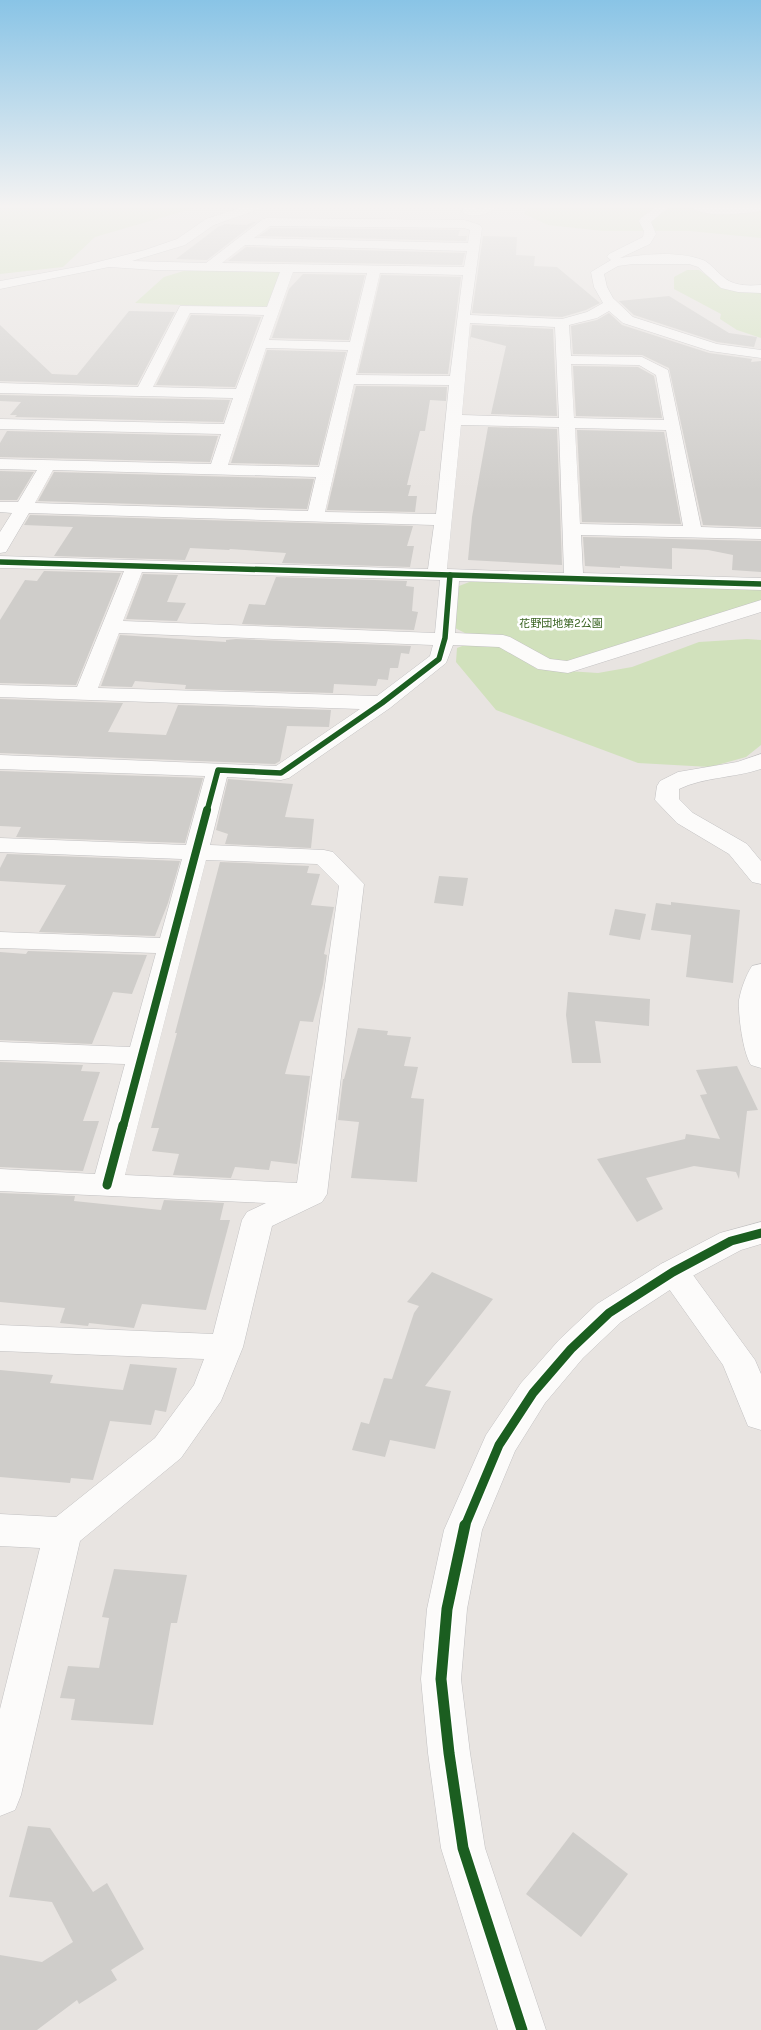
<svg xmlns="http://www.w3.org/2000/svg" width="761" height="2030" viewBox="0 0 761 2030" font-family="Karla,'Noto Sans JP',sans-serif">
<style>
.green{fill:#d1e1bc}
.building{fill:#cfcdca}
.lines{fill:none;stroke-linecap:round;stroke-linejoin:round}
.street-casing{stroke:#c2c1c2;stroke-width:1}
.secondary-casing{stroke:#c2c1c2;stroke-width:1}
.street{fill:#fcfbfa;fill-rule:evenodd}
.secondary{fill:#fcfbfa;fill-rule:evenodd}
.cycleway-far3-casing{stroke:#fff;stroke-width:8}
.cycleway-far2-casing{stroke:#fff;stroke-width:11}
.cycleway-far1-casing{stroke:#fff;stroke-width:12}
.cycleway-casing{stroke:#fff;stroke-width:14}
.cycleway-far3{stroke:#1b5e20;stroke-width:5.5}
.cycleway-far2{stroke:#1b5e20;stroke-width:8}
.cycleway-far1{stroke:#1b5e20;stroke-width:9}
.cycleway{stroke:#1b5e20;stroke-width:11}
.labels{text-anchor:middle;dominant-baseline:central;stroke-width:5;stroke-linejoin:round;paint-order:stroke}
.far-park-label{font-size:11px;fill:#386220;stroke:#fff}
</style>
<rect width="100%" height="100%" fill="#e8e4e1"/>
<g class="green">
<path d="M0,207H198L95,237L63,267L0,274Z"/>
<path d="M528,207H761V238L690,231H603L548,225L524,214Z"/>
<path d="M190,269L272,271L280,272L267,306L258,308L135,303L164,277Z"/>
<path d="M687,270H699L721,286L761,291V338L737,330L720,319L721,314L674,289V277Z"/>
<path d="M472,581L761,589V602L566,663L549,661L467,634L455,628L459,586Z"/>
<path d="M747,639L761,640V745L746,757L710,767L638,763L496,710L456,662L457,648L470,643L499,645L537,669L598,673L632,667L699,642Z"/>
</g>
<g class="building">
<path d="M253,222H256L207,260L176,259L218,227L225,224L246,225Z"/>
<path d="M271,228L460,230L458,236H467L466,241L259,236Z"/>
<path d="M483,236L517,237L516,255L535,256L534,266L557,267L600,303L586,310L562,317L472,313Z"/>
<path d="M246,247L465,253L462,265L228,261Z"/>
<path d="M303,274L365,275L349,340L272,338L289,289Z"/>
<path d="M381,275L461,277L448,374L358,373Z"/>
<path d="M669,296L729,333L757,337L754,347L717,342L634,315L619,301Z"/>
<path d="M129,311L175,312L137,385L0,381V325L52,374L77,375Z"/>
<path d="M609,313L622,325L709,353L752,359L751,362L761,361V527L703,525L669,368L642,355L573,354L571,326L597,320Z"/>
<path d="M191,315L261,317L235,387L156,385Z"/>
<path d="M472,325L553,329L557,416L491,414L506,346L471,337L470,340Z"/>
<path d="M267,350L346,352L318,465L231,463Z"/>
<path d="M573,366L638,367L654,376L662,418L576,416Z"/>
<path d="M356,386L447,387L446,401L430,400L425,431H420L407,485H411L408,496H417L415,512L327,510Z"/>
<path d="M0,395L230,400L223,422L15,417L17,415H10L21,402L0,401Z"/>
<path d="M488,427L557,429L562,565L468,560L472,517Z"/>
<path d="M577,430L664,432L681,524L582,522Z"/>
<path d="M7,431L218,436L210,462L0,457V443Z"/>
<path d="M0,471L34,472L17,500H0Z"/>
<path d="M54,472L314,479L307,509L38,501Z"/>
<path d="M30,515L413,526L407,546H414L410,567L282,563L286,553L230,549L229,550L190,548L185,560L54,556L73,527L24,525Z"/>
<path d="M583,537L761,541V572L732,570L733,555L708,550L672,548V569L620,566V568L585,566Z"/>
<path d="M44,571L121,573L76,685L0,683V620L25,580L37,581Z"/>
<path d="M143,574L178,575L167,602L186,603L177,621L126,619Z"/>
<path d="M276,577L407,581L406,586L414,587L412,611L418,612L414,630L242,624L249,604L265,605Z"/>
<path d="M120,635L226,642V640L236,639L411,646L409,654L401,653L398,668H390L388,680L378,679L376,686L334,684L333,693L185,689L186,685L135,681L132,687L101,686Z"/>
<path d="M0,699L123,703L108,732L166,735L178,705L331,710L329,727L287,726L280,761L275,764L0,753Z"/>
<path d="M0,771L203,778L185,843L16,837L21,827L0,826Z"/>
<path d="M228,779L293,784L285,817L314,819L311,848L225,844L228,834L216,830Z"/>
<path d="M7,854L180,861L168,903L155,936L39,932L66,885L0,881V868Z"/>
<path d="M220,862L309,866L307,873L320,874L311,905L334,907L324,954L327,955L323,984L313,1022L300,1021L285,1074L310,1076L299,1153L297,1164L271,1161L269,1170L235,1167L231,1178L173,1175L179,1154L152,1151L159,1128H151L177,1033H175Z"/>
<path d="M439,876L468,878L463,906L434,903Z"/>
<path d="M671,902L740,910L733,983L686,977L691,935L651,930L656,903L671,905Z"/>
<path d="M615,909L646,914L640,940L609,935Z"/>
<path d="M28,951L147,955L132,994L113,992L92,1044L0,1040V952L26,954Z"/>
<path d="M568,992L650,999L649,1026L595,1021L601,1063H572L566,1015Z"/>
<path d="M358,1028L388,1031L387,1035L411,1037L404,1066L418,1067L411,1098L424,1099L417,1182L351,1178L359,1122L338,1120L343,1079H344Z"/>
<path d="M0,1062L83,1065L81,1071L100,1072L83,1121H99L83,1171L0,1167Z"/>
<path d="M737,1066L758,1110L747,1111L739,1179L736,1172L694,1166L646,1178L663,1209L637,1222L597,1159L685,1139L686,1134L720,1139L700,1095L707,1094L696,1070Z"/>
<path d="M0,1193L75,1196L74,1201L161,1210L164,1200L224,1203L220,1220H230L206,1310L142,1304L134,1328L89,1323L88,1326L60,1323L65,1308L0,1302Z"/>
<path d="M432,1272L493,1299L425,1386L451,1391L435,1449L390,1440L385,1457L352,1450L361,1422L369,1424L384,1378L392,1379L414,1313L419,1306L407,1302Z"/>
<path d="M130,1364L177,1368L166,1412L155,1410L151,1425L110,1421L93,1480L71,1478L70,1483L0,1477V1370L53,1375L50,1383L123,1390Z"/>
<path d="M114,1569L187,1575L177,1623H171L153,1725L71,1720L75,1699L60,1698L68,1666L99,1668L109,1618L102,1617Z"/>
<path d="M28,1826L50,1828L93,1892L107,1883L144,1949L111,1970L117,1980L79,2004L77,2000L37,2030H0V1955L42,1962L73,1942L52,1902L9,1897Z"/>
<path d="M573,1832L628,1874L581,1937L526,1894Z"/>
</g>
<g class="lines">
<defs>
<g id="street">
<path d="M243,207H261L259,209L214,225L185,245L132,261L206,263L263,219L267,218L465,220L480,225L482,228L470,315L562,319L587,312L603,303L594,287L591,272L611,260L607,257L609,254L643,237L644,231L639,221L641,218L656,207H669L651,222L656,234L650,244L620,258C646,254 678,251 703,260C710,263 715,270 721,275C732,286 746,286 761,285V293L738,292L721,288L698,267L689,264H633L618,266L604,274L607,287L613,298L633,317L717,344L761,350V358L710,351L623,323L609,311L597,318L569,325L571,356L642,357L668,370L701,527L761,529V539L581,535L583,573L761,578V590L459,581L455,633L503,635L510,637L550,659L567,661L761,600V612L568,673L538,669L499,647L453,645L446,663L390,708L289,778L281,780L227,777L210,845L324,850L333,852L364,884L327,1194L322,1202L272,1226L243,1347L221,1401L181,1458L80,1541L21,1795L15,1810L0,1816V1709L40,1548L0,1546V1514L56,1517L155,1438L194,1385L204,1359L0,1351V1325L213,1334L242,1220L247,1212L266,1203L0,1191V1169L95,1174L125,1064L0,1060V1042L130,1047L156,953L0,948V932L160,938L182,859L0,852V838L186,845L205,776L0,769V755L276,766L360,709L0,697V685L77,687L124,571L0,568V556L428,569L434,525L29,513L6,552L0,553V532L12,513L0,512V502H18L37,470L0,469V459L211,464L221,434L0,429V419L224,424L233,398L0,393V383L138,387L180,306L267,307L280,272L155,270L109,267L0,289V281L82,266L145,250L177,239L206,219ZM270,226L464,228L470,230L468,243L254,238ZM245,245L467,251L464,267L222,263ZM293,272L367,273L350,342L269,340ZM380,273L463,275L450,376L356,375ZM190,313L264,315L236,389L153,387ZM470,323L555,327L559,418L462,415ZM266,348L348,350L319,467L228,465ZM571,364L639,365L656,375L664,420L574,418ZM354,384L449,385L436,514L325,512ZM461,425L559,427L564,573L447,569ZM575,428L666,430L683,526L580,524ZM53,470L316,477L308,511L35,503ZM142,572L440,580L435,633L123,621ZM119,633L433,645L430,656L377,696L98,688ZM206,860L317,864L339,886L297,1183L125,1175Z"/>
<path d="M464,207H476L475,209L496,207C488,216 475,217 464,214L462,212Z"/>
<path d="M692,207H761V211C744,213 705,219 692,207Z"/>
<path d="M761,754V769C734,778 704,777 679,789V799L693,813L747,844L761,861V884L752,882L729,854L677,823L655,800L657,786L660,781L678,772L737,762Z"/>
<path d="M761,964V1068L751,1065C743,1053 738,1015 739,1000C741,989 746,975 752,966Z"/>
<path d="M673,1260L685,1264L755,1360L761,1374V1430L748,1426L723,1365L657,1272L661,1264Z"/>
</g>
<path id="secondary" d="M761,1222V1244L741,1250L685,1280L621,1322L583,1358L545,1403L515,1451L482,1530L467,1609L461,1679L470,1753L485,1848L546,2030H498L441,1848L428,1753L421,1679L427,1609L444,1530L486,1435L521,1383L559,1340L597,1304L661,1264L720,1233Z"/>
</defs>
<use href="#street" class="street-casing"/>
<use href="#secondary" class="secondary-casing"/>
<use href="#street" class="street"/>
<use href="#secondary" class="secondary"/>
<defs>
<g id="cycleway-far3">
<path d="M0,562L761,584"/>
<path d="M207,811L218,770L281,773L382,703L439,659L445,638L450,575"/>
</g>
<path id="cycleway-far2" d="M123,1127L207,810"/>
<g id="cycleway-far1">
<path d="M107,1185L123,1125"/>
<path d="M465,1526L499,1445L533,1393L571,1349L609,1313L673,1272L731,1241L761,1233"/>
</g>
<path id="cycleway" d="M465,1525L447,1609L441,1679L449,1753L463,1848L522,2030"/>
</defs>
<use href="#cycleway-far3" class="cycleway-far3-casing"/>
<use href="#cycleway-far2" class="cycleway-far2-casing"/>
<use href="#cycleway-far1" class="cycleway-far1-casing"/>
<use href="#cycleway" class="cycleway-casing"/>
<use href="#cycleway-far3" class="cycleway-far3"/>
<use href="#cycleway-far2" class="cycleway-far2"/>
<use href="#cycleway-far1" class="cycleway-far1"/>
<use href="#cycleway" class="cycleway"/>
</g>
<linearGradient id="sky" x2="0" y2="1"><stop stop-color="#89c4e6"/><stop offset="0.42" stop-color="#f5f3f2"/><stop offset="1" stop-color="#f5f3f2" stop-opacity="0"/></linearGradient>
<rect width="761" height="491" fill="url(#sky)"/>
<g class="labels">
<g class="far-park-label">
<text x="561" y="623">花野団地第2公園</text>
</g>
</g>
</svg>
